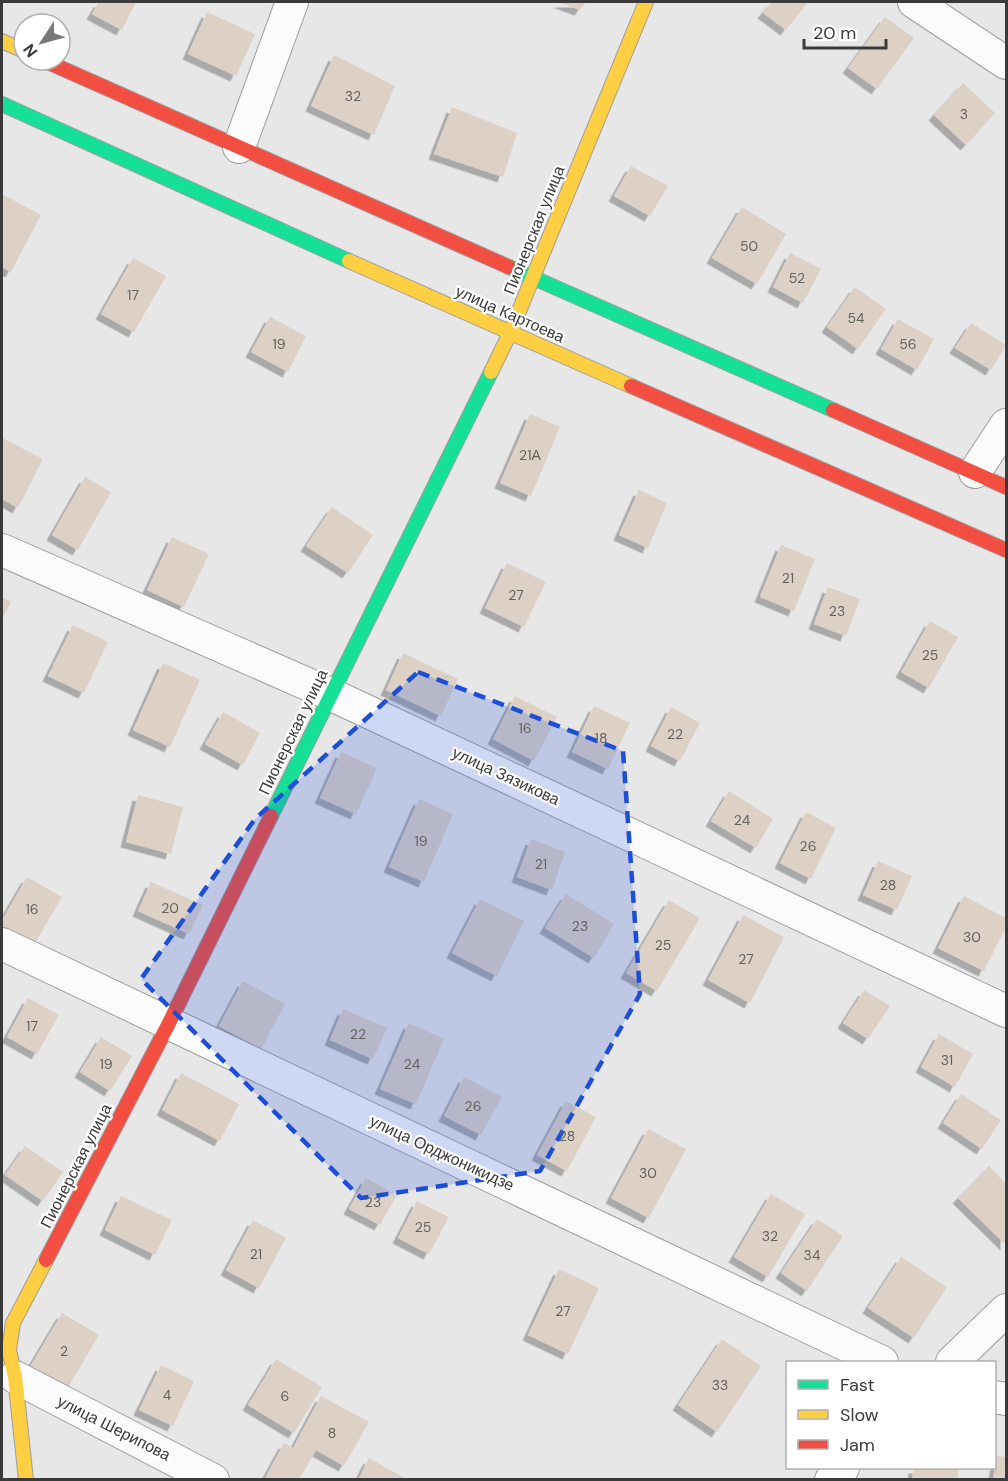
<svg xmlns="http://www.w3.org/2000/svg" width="1008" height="1481" viewBox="0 0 1008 1481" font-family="'DM Sans',sans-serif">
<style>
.building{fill:#ddd1c6;filter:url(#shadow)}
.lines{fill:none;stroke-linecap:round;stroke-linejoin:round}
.street-casing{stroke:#9d9d9e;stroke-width:34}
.fast-casing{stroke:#9d9d9e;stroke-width:16}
.slow-casing{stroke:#9d9d9e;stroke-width:16}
.jam-casing{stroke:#9d9d9e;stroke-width:16}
.street{stroke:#fbfbfc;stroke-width:32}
.fast{stroke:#16e098;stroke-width:14}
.slow{stroke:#ffcf43;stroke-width:14}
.jam{stroke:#f24e42;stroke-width:14}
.marked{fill:#1d4ed8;fill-opacity:0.2;stroke:#1d4ed8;stroke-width:4.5;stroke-dasharray:12 8;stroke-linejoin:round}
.labels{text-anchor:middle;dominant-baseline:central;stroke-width:4.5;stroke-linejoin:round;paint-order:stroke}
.number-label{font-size:14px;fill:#63605e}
.street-label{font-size:16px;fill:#3a3a3b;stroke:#fff}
</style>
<defs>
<filter id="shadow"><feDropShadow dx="-5.5" dy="5.5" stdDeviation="0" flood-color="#0004"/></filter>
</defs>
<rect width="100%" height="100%" fill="#e7e7e8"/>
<g class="building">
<path d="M99,2H136L122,30L92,14Z"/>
<path d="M558,2H586L580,10Z"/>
<path d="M772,2H808L786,30L763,13Z"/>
<path d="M207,12L255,34L236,76L188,54Z"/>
<path d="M885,17L914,38L877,89L848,68Z"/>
<path d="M334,55L395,86L374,135L311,106Z"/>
<path d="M963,83L995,113L966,145L934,115Z"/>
<path d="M452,107L517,133L503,177L434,154Z"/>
<path d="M631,166L668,186L650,216L614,196Z"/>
<path d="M2,194L41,215L11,272L2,267Z"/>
<path d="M742,207L786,234L757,284L712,258Z"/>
<path d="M790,253L821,269L803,303L773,287Z"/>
<path d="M133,258L166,276L134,332L101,314Z"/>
<path d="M855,287L886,309L858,349L827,327Z"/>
<path d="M270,317L306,336L288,372L251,352Z"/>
<path d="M898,319L934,339L917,370L881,349Z"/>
<path d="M971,323L1006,345L991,370L955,348Z"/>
<path d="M530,414L560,427L531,496L500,483Z"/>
<path d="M2,438L43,459L18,508L2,499Z"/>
<path d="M85,477L111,492L78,550L52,535Z"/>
<path d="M639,490L667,503L648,548L619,535Z"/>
<path d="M332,507L373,535L348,573L306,546Z"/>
<path d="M172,537L209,554L184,607L147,590Z"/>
<path d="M781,545L815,559L794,611L760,597Z"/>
<path d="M507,563L546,582L524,627L485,608Z"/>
<path d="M828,587L860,599L846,636L814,624Z"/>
<path d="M2,597L11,602L2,619Z"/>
<path d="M930,621L958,637L929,688L901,672Z"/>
<path d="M73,625L108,642L84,693L48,676Z"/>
<path d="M403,653L458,679L441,716L386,690Z"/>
<path d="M163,663L200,680L170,747L133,730Z"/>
<path d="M515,696L557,717L534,761L493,739Z"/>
<path d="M594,706L630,723L608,769L572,752Z"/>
<path d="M671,707L700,723L680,761L651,746Z"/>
<path d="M223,712L260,733L243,765L205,744Z"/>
<path d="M341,752L377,768L356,814L320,798Z"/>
<path d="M729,791L773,819L756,848L711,821Z"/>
<path d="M138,795L183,807L171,854L126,842Z"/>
<path d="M419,799L453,814L424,882L389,867Z"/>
<path d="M806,812L836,828L811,879L780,863Z"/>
<path d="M531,839L565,852L552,890L517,877Z"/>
<path d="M878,861L912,876L897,910L863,895Z"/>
<path d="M27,877L62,897L31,950L2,932V920Z"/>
<path d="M151,882L203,905L189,934L138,911Z"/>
<path d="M566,894L614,924L594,958L545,928Z"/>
<path d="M964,896L1006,918V927L984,971L938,948Z"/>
<path d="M480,899L524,921L497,976L452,953Z"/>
<path d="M669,900L700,918L657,991L626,973Z"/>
<path d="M743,915L784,937L750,1003L708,980Z"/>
<path d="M243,981L285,1004L261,1049L219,1026Z"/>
<path d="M864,990L890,1006L868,1039L843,1023Z"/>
<path d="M28,998L59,1015L37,1054L7,1037Z"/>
<path d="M343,1009L387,1028L373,1059L330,1040Z"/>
<path d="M409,1023L444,1039L416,1104L380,1089Z"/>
<path d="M939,1034L973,1054L955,1087L921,1067Z"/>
<path d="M101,1037L132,1056L110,1091L80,1072Z"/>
<path d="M181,1073L239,1104L220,1141L162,1110Z"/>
<path d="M464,1077L502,1097L481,1135L444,1116Z"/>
<path d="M961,1094L1001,1120L982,1149L943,1123Z"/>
<path d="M566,1101L596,1117L567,1171L537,1155Z"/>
<path d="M648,1129L686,1149L649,1218L611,1198Z"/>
<path d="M25,1146L63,1172L43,1201L5,1175Z"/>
<path d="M989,1166L1006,1184V1245L958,1198Z"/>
<path d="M366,1178L397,1195L380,1225L349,1209Z"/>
<path d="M771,1194L805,1214L768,1277L734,1257Z"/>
<path d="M121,1196L172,1220L155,1255L105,1230Z"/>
<path d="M417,1201L449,1217L429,1254L398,1238Z"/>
<path d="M817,1219L843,1236L807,1291L781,1273Z"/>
<path d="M253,1220L286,1238L259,1288L226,1270Z"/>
<path d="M901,1257L947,1287L914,1338L868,1308Z"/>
<path d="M559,1269L599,1288L568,1354L528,1335Z"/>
<path d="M62,1313L99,1335L67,1389L30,1367Z"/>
<path d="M722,1339L761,1366L717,1432L678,1405Z"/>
<path d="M276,1359L322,1387L294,1433L248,1405Z"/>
<path d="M161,1365L194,1381L173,1426L139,1410Z"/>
<path d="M321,1396L369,1422L344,1466L316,1450L299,1480H264L284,1443L293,1448Z"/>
<path d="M997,1456L1006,1457V1480H993Z"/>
<path d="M369,1458L408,1480H358Z"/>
<path d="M914,1468H959L957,1480H912Z"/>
</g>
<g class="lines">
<defs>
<g id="street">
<path d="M914,2L1006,63"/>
<path d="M239,147L292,2"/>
<path d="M975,472L1006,425"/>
<path d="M2,550L330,694L1006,1011"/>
<path d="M2,944L882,1362"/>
<path d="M952,1362L1006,1310"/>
<path d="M15,1377L213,1480"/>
<path d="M994,1397L1006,1399"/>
<path d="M831,1480L843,1468"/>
</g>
<g id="fast">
<path d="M2,104L349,261"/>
<path d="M509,267L833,410"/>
<path d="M271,816L491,372"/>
</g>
<g id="slow">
<path d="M2,41L24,51"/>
<path d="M349,261L631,386"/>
<path d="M491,372L510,333L646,2"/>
<path d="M26,1480L15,1377L9,1350L13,1323L46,1260"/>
</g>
<g id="jam">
<path d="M43,60L509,267"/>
<path d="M631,386L1006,550"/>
<path d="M833,410L1006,487"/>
<path d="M46,1260L169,1023L271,816"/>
</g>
</defs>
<use href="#street" class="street-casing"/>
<use href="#fast" class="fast-casing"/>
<use href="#slow" class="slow-casing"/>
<use href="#jam" class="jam-casing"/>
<use href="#street" class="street"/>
<use href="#fast" class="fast"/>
<use href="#slow" class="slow"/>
<use href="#jam" class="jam"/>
</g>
<path class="marked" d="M418,672L623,751L640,994L540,1171L361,1198L141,979L255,819Z"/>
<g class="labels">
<g class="number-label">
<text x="353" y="96">32</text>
<text x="964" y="114">3</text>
<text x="749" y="246">50</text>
<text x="797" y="278">52</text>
<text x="133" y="295">17</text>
<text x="856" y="318">54</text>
<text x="279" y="344">19</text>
<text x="908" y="344">56</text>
<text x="530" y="455">21А</text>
<text x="788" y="578">21</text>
<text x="516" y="595">27</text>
<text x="837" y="611">23</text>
<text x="930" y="655">25</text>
<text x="525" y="728">16</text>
<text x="675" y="734">22</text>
<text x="601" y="738">18</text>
<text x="742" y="820">24</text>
<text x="421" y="841">19</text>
<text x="808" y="846">26</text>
<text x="541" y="864">21</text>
<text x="888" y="885">28</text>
<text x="170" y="908">20</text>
<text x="32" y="909">16</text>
<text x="580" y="926">23</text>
<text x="972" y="937">30</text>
<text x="663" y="945">25</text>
<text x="746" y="959">27</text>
<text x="32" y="1026">17</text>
<text x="358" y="1034">22</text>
<text x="947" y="1060">31</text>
<text x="106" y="1064">19</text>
<text x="412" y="1064">24</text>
<text x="473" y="1106">26</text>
<text x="567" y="1136">28</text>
<text x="648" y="1173">30</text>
<text x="373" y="1202">23</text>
<text x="423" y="1227">25</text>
<text x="770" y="1236">32</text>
<text x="256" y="1254">21</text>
<text x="812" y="1255">34</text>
<text x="563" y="1311">27</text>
<text x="64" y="1351">2</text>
<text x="720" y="1385">33</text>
<text x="167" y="1395">4</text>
<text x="285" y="1396">6</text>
<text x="332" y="1433">8</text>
</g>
<g class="street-label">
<text transform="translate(534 230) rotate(-68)">Пионерская улица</text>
<text transform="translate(510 314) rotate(24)">улица Картоева</text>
<text transform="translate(293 732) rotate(-64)">Пионерская улица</text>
<text transform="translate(506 776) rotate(25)">улица Зязикова</text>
<text transform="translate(442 1153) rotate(25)">улица Орджоникидзе</text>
<text transform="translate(76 1166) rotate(-63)">Пионерская улица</text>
<text transform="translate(114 1428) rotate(27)">улица Шерипова</text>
</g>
</g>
<rect width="1008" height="1481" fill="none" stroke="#3a3a3b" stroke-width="6"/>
<rect x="786" y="1361" width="210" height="108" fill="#ffffff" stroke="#b0b0b1" stroke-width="1.5"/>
<rect x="798" y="1380" width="30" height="9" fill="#16e098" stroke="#b0b0b1" stroke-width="1.5"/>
<text x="840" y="1391" font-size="18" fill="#3a3a3b">Fast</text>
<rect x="798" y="1410" width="30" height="9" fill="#ffcf43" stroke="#b0b0b1" stroke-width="1.5"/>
<text x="840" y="1421" font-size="18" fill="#3a3a3b">Slow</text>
<rect x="798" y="1440" width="30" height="9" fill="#f24e42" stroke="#b0b0b1" stroke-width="1.5"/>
<text x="840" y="1451" font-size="18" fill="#3a3a3b">Jam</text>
<g transform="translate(42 42) rotate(234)"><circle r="28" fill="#ffffff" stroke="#b0b0b1" stroke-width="1.5"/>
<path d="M0-4.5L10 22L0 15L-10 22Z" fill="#777778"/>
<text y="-9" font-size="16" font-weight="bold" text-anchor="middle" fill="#3a3a3b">N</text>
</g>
<path d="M804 39v9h82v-9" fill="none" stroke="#3a3a3b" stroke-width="3"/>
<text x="813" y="39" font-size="18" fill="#3a3a3b" stroke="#ffffff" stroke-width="4.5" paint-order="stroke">20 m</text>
</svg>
